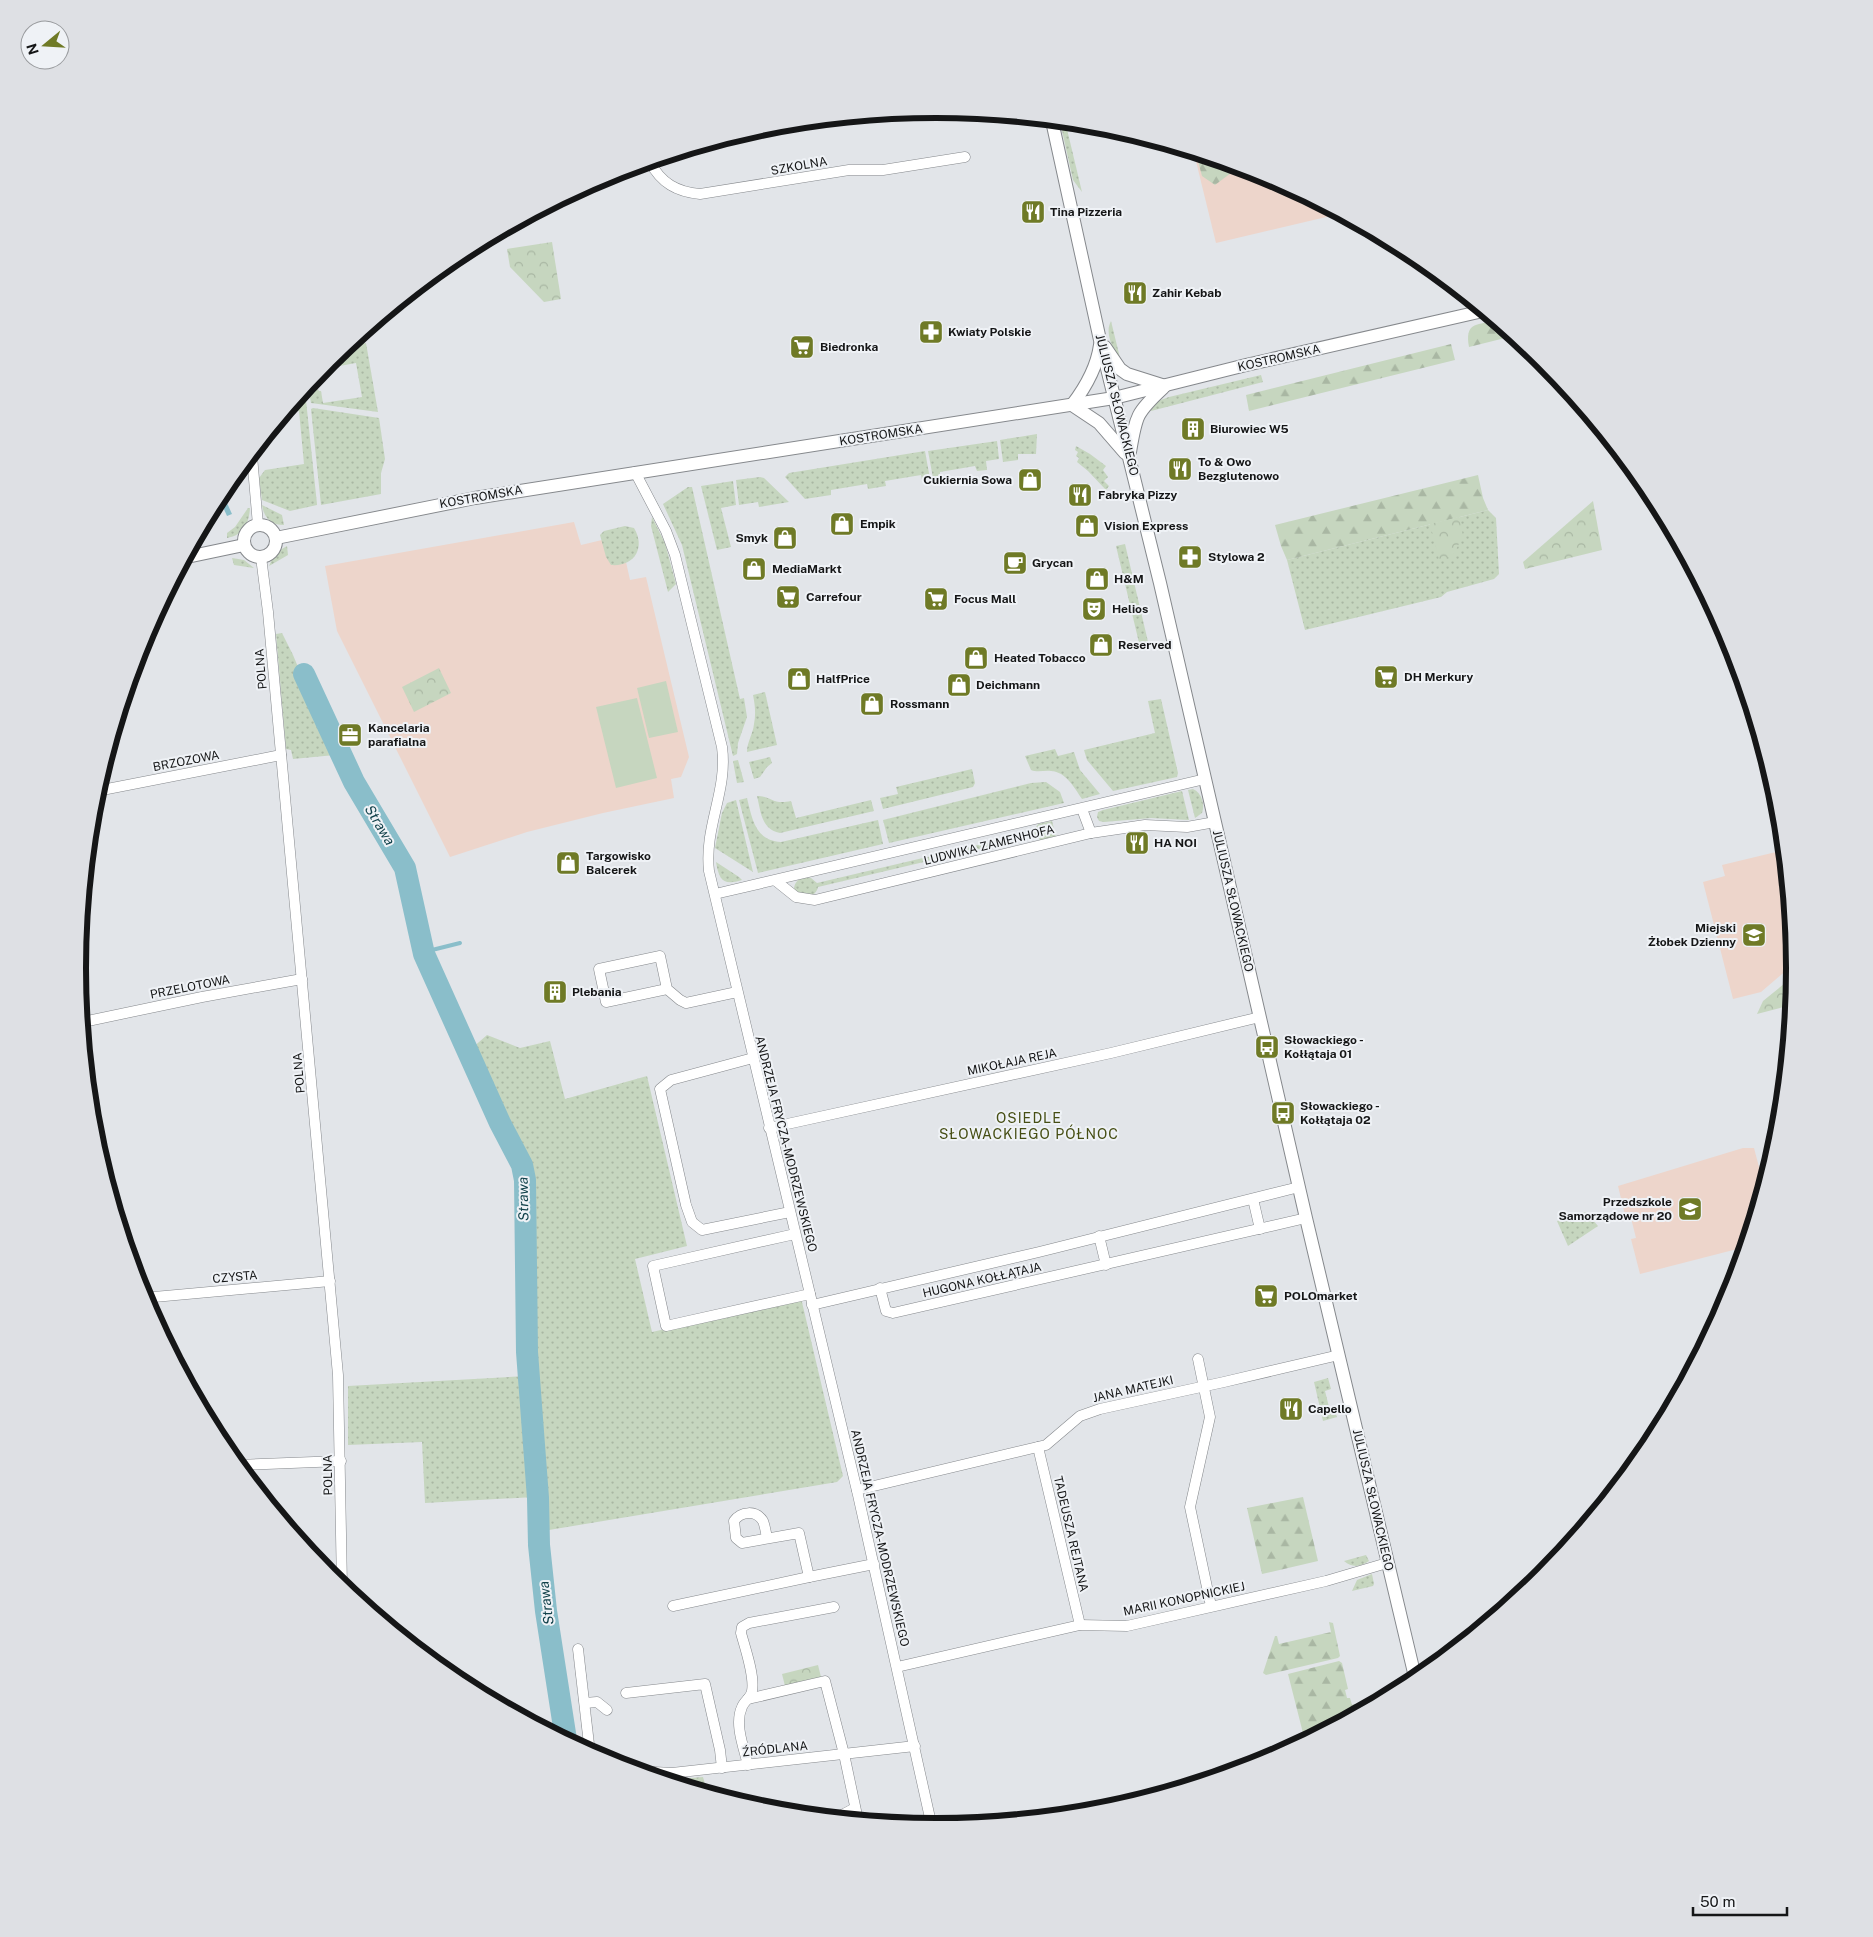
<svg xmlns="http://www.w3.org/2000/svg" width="1873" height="1937" viewBox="0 0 1873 1937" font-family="'Public Sans',sans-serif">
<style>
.education{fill:#edd5cb}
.grass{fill:url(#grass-dots)}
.forest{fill:url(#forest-firs)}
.park{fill:url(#park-crowns)}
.garden{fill:#c6d6bf}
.water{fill:#8abeca}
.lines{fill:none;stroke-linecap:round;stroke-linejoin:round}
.stream{stroke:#8abeca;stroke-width:4}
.river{stroke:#8abeca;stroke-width:22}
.minor-casing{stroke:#85888c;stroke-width:11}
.tertiary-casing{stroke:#85888c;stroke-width:14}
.minor{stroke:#fff;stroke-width:10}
.tertiary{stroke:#fff;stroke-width:12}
.labels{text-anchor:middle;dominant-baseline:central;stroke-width:4;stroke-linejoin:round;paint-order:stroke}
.street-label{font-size:12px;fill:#151617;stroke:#eff2f6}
.poi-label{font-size:12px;font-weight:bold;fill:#151617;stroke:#eff2f6;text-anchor:start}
.water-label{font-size:14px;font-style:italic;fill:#11414a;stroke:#eff2f6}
.neighbourhood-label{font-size:14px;letter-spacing:1px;fill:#464e14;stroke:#eff2f6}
.rim{fill:none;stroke:#151617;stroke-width:6}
</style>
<defs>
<pattern id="grass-dots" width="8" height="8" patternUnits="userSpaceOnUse" patternTransform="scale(1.25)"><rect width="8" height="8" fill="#c6d6bf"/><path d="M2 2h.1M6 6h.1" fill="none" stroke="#a9b7a3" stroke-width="1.8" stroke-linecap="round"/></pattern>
<pattern id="forest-firs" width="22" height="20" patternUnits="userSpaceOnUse" patternTransform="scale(1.25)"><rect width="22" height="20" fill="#c6d6bf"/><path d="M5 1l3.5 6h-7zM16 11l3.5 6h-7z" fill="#a9b7a3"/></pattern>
<pattern id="park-crowns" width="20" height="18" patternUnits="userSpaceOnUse" patternTransform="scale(1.25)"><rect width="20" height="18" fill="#c6d6bf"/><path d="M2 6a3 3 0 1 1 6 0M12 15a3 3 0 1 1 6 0" fill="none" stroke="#a9b7a3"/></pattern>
</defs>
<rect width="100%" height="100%" fill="#e2e5e9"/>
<g class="education">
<path d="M1194,153L1265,175L1339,214L1216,243Z"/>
<path d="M574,522L581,545L602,540L626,562L630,580L646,577L689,757L681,777L671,779L674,798L603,813L527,832L450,857L337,631L325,566Z"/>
<path d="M1776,852L1789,907L1795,963L1761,992L1733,999L1703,882L1725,876L1722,865Z"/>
<path d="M1743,1148H1754L1764,1186L1745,1247L1640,1274L1631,1239L1636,1238L1631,1218L1626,1219L1618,1186Z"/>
</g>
<g class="grass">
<path d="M1066,125L1082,192L1073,180L1061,126Z"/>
<path d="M1111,321L1121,362C1114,350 1104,334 1111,321Z"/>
<path d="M366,343L378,412L311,403L308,387L312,383L313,390L318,389L319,391H321L323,403L362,397L356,363L323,369L346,347Z"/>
<path d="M1261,375L1263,382L1151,411L1148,409L1158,401L1169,397Z"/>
<path d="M305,391L317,504V505L290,511L262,500L259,478L265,470L304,464L299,411L290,412V409Z"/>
<path d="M313,408L379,418L385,459L381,473V494L321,505L311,409Z"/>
<path d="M1037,434L1036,454H1018V460L1003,462L1000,440Z"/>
<path d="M997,441L999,459L986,461L987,470L977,471L975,466L940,472V477L933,478L928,451Z"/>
<path d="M1076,446L1090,454L1106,466L1103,470L1108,477L1104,481L1109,486L1106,490L1088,471L1077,462L1079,458L1076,456L1078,452L1075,450Z"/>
<path d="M925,451L930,479L922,480L921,475L885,481L886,486L868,489L867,484L831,490V495L805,499L785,477L789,473Z"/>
<path d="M760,477L764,478L789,502L759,507L758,502L739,505L736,480Z"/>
<path d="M733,481L736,505L721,508L731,547L717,550L701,486Z"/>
<path d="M688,487H692L740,699L744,698L747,717L738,743L737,754L733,756L682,545L663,504Z"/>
<path d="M262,505L282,515L284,525C271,525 264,518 262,505Z"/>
<path d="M248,508H250C249,523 244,535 227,538V533L235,527Z"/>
<path d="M1488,510L1496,518L1499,574L1494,579L1447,592L1441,597L1305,630L1287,560Z"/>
<path d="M652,517L665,543L676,584L668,592L651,526Z"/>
<path d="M625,526L634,528C646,548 634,567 611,565L606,557L600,535L604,531Z"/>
<path d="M1125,544L1149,646L1140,647L1116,546Z"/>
<path d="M287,546L288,555L269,566L275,553Z"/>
<path d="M232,558L244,560L254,568L234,565Z"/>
<path d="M282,633L293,655L335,755L293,759L291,750L286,749L276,634Z"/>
<path d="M765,692L777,745L747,752C747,742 753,734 754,724C756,714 755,705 753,695Z"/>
<path d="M1161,699L1178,773L1177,777L1113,791L1087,760L1084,750L1155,733L1148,701Z"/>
<path d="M1055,749L1058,756L1074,752L1080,770L1100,794L1082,799C1074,787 1066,772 1051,771C1044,770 1038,773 1031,770L1025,756Z"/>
<path d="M770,757L772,763L767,767L760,777L754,779L749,762Z"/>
<path d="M738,760L744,782L737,783L733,761Z"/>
<path d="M972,769L975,783L973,787L883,809L880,798L898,794L896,787Z"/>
<path d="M1046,782L1060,792L1064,803L889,843L883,820L1031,783Z"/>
<path d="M1193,789C1202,793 1205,805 1202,813L1195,818L1188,790Z"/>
<path d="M1182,791L1189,820L1151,818L1104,822L1099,821L1097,817L1098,812L1103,810Z"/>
<path d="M757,796C772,796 772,805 791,801L796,818L871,800L874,811L780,833C761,829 761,812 757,796Z"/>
<path d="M747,798C752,818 755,841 781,842L878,820L883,844L758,873L739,800Z"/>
<path d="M736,800L753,872L715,848L722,813L727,803Z"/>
<path d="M1052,821L1056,837L1042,841L1034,836L818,887C816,895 811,896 803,897L794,890C794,880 802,876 811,878L817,883L1033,832L1038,824Z"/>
<path d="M716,862L739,877L742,880C723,886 719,880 716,862Z"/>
<path d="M487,1035L520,1048L550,1041L565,1099L647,1076L687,1246L635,1259L652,1332L801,1298L843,1476L837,1482L543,1531L530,1190L526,1165L501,1116L471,1049Z"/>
<path d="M1586,1212L1598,1226L1568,1246L1557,1221Z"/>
<path d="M526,1376L535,1497L425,1503L422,1442L348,1445V1386Z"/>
<path d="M1328,1378L1331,1389L1325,1391L1331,1415L1336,1414L1337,1417L1323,1421L1314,1382Z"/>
<path d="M1366,1555L1369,1561C1361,1567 1352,1568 1344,1561Z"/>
<path d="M1372,1574L1374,1584L1373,1586L1352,1591L1357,1580Z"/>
<path d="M703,1777L705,1784L685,1786L667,1780Z"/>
</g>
<g class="forest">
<path d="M1196,154L1239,167L1215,185L1202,176Z"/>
<path d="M1494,321L1513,336L1469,347C1465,323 1475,325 1494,321Z"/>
<path d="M1451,344L1455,360L1249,411L1246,395Z"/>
<path d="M1478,475L1483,498L1488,510L1287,560L1281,546L1275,525Z"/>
<path d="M1303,1497L1318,1561L1262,1574L1247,1508Z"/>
<path d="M1329,1622L1333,1623L1340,1656L1338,1658L1266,1675L1263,1673L1275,1636H1277L1279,1644L1331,1632Z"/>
<path d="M1339,1661L1342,1663L1348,1689L1345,1690L1347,1698H1350L1352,1705L1355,1704L1357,1713L1305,1741L1288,1674Z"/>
</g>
<g class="park">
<path d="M552,242L561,299L544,302L510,267L507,249Z"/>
<path d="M1593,501L1602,550L1525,569L1523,562Z"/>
<path d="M1459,517L1463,536L1452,557L1439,559L1430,524Z"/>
<path d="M439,668L451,693L414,712L402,687Z"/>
<path d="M1795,975L1792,1005L1757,1014L1763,1001Z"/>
<path d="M818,1665L821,1677L785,1686L782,1674Z"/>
</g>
<g class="garden">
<path d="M666,681L678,732L649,738L637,688Z"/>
<path d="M637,698L657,778L616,788L596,707Z"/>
</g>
<path class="water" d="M222,492L232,514L227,516L219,498Z"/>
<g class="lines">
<path class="stream" d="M424,952L460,943"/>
<path class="river" d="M304,674L354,782L405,868L424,954L500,1123L522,1165L525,1180L527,1352L538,1498L539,1545L546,1611L566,1740"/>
<defs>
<g id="minor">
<path d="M650,162C661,183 677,192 700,194L849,170H883L965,157"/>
<path d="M252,456L258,525"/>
<path d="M635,472L666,531L675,555L722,747C728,791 704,826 709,871L858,1495L932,1827"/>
<path d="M261,557L268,612L338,1375L342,1587"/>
<path d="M97,791L281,755"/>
<path d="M1082,809L1091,833"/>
<path d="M776,881L796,897L815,900L1091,833L1145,825L1187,827L1215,822"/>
<path d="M715,894L1205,779"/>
<path d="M667,989L660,956L599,969L606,1002L667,989L680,1000L686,1003L737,992"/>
<path d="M83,1022L202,997L302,979"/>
<path d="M753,1058L671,1080L660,1089L686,1205L692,1222L702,1230L790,1212"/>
<path d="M769,1128L1111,1053L1260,1017"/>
<path d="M1253,1199L1260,1229"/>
<path d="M795,1234L653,1266L666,1326L810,1294"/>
<path d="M1099,1236L1106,1265"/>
<path d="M880,1288L886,1311L893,1313L1306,1218"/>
<path d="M143,1298L330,1281"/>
<path d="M812,1305L1039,1252L1299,1187"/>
<path d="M1198,1359L1210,1417L1190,1507L1211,1606"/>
<path d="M1038,1447L1080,1625"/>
<path d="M238,1465L341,1461"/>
<path d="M857,1490L1046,1445L1080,1416L1100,1409L1224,1382L1339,1355"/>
<path d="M767,1538C766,1533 765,1526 763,1521C756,1510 741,1511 734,1521L736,1538L742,1543L799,1533L809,1577L874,1564"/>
<path d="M673,1606L809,1577"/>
<path d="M578,1649L590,1753"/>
<path d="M897,1667L1080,1625L1127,1626L1326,1581L1387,1563"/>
<path d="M626,1693L705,1684L720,1750L722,1768"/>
<path d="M748,1699L825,1681L844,1754L858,1820"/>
<path d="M585,1703L597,1702L607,1710"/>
<path d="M748,1765C744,1748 734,1724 742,1707C744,1701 751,1698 752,1691C755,1676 745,1648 741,1633L742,1627L749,1623L834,1607"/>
<path d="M637,1771L672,1773L915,1746"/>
<path d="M836,1818L855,1808"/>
</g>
<g id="tertiary">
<path d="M1052,121L1100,340L1160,583L1306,1218L1416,1681"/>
<path d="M1105,347L1120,369L1127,374L1165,386"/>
<path d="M1072,405L1099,423L1125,453"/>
<path d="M1072,405C1085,388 1097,367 1100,345"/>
<path d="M1130,452C1136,416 1136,413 1163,388"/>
<circle cx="260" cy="541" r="16"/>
<path d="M276,538L475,498L1114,398L1246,365L1483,311"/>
<path d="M187,557L244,545"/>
</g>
</defs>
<use href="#minor" class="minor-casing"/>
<use href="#tertiary" class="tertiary-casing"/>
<use href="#minor" class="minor"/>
<use href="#tertiary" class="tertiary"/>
</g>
<defs>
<symbol id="restaurant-square" viewBox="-11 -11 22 22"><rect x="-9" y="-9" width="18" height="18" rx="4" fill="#6f7a26" stroke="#eff2f6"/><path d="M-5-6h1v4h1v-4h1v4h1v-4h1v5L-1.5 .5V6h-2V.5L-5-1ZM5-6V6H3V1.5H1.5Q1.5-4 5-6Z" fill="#fff"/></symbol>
<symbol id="pharmacy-square" viewBox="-11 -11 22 22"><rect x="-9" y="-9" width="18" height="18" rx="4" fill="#6f7a26" stroke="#eff2f6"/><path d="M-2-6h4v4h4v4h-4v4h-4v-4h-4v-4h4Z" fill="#fff"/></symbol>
<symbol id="supermarket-square" viewBox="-11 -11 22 22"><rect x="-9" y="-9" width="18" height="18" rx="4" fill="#6f7a26" stroke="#eff2f6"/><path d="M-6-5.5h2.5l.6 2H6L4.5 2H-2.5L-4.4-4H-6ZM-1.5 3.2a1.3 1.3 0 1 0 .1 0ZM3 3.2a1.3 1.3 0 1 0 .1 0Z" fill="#fff"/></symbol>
<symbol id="building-square" viewBox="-11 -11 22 22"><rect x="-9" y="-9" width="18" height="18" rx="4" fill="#6f7a26" stroke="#eff2f6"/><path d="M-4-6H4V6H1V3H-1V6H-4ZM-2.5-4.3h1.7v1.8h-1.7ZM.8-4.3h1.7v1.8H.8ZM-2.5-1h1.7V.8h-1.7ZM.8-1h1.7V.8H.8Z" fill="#fff"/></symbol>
<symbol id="shop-square" viewBox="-11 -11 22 22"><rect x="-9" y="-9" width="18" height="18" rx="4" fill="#6f7a26" stroke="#eff2f6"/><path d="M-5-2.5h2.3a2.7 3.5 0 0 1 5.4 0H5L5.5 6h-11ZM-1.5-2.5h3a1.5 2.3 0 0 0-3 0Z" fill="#fff"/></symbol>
<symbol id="cafe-square" viewBox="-11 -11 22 22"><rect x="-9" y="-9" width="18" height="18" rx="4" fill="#6f7a26" stroke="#eff2f6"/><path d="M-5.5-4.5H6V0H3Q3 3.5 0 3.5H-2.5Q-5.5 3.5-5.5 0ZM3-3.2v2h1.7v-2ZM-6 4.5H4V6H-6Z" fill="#fff"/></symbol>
<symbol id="theatre-square" viewBox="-11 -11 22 22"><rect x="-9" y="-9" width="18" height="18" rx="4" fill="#6f7a26" stroke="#eff2f6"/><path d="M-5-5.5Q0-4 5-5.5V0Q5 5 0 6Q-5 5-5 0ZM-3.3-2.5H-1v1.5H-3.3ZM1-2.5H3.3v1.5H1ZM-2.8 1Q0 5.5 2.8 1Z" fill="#fff"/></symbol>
<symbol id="office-square" viewBox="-11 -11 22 22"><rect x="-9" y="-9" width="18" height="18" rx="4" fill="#6f7a26" stroke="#eff2f6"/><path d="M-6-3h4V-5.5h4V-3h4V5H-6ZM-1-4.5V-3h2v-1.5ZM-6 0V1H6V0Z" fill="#fff"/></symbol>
<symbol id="school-square" viewBox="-11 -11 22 22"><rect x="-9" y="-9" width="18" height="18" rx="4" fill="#6f7a26" stroke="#eff2f6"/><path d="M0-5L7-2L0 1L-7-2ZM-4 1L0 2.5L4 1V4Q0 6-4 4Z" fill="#fff"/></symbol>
<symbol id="bus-square" viewBox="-11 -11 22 22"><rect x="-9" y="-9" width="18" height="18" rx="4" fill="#6f7a26" stroke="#eff2f6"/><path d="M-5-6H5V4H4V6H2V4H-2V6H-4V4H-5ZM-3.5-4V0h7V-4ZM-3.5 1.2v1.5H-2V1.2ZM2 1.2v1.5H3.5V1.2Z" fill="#fff"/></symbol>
</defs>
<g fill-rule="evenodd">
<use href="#restaurant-square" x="1019" y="198" width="28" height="28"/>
<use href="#restaurant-square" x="1121" y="279" width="28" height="28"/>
<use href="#pharmacy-square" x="917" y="318" width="28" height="28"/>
<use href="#supermarket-square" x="788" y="333" width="28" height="28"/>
<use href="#building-square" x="1179" y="415" width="28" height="28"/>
<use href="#restaurant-square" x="1166" y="455" width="28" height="28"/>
<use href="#shop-square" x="1016" y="466" width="28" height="28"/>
<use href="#restaurant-square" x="1066" y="481" width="28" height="28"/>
<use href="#shop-square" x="828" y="510" width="28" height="28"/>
<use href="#shop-square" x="1073" y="512" width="28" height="28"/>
<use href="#shop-square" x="771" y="524" width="28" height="28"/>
<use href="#pharmacy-square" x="1176" y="543" width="28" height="28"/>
<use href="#cafe-square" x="1001" y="549" width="28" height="28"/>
<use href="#shop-square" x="740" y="555" width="28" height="28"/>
<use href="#shop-square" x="1083" y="565" width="28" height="28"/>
<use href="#supermarket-square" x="774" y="583" width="28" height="28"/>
<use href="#supermarket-square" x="922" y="585" width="28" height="28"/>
<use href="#theatre-square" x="1080" y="595" width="28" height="28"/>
<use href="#shop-square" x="1087" y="631" width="28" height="28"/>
<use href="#shop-square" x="962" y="644" width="28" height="28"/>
<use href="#supermarket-square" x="1372" y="663" width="28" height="28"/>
<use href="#shop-square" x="785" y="665" width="28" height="28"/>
<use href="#shop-square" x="945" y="671" width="28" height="28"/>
<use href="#shop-square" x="858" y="690" width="28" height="28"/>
<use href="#office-square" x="336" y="721" width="28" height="28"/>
<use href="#restaurant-square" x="1123" y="829" width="28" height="28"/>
<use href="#shop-square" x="554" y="849" width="28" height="28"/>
<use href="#school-square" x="1740" y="921" width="28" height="28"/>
<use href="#building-square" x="541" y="978" width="28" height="28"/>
<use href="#bus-square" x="1253" y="1033" width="28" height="28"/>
<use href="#bus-square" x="1269" y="1099" width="28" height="28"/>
<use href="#school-square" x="1676" y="1195" width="28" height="28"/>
<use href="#supermarket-square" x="1252" y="1282" width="28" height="28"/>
<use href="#restaurant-square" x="1277" y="1395" width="28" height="28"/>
</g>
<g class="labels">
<g class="street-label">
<text transform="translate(799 166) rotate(-10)">SZKOLNA</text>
<text transform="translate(1279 358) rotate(-13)">KOSTROMSKA</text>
<text transform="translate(1117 405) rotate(76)">JULIUSZA SŁOWACKIEGO</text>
<text transform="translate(881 435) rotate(-9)">KOSTROMSKA</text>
<text transform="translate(481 497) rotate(-10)">KOSTROMSKA</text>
<text transform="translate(261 669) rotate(-95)">POLNA</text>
<text transform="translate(186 761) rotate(-11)">BRZOZOWA</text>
<text transform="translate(989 845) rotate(-14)">LUDWIKA ZAMENHOFA</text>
<text transform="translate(1233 901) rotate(77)">JULIUSZA SŁOWACKIEGO</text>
<text transform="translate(190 987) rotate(-11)">PRZELOTOWA</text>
<text transform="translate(1012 1062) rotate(-12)">MIKOŁAJA REJA</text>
<text transform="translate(299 1073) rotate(-95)">POLNA</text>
<text transform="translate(786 1144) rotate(76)">ANDRZEJA FRYCZA-MODRZEWSKIEGO</text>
<text transform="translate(235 1277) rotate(-5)">CZYSTA</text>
<text transform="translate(982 1280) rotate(-13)">HUGONA KOŁŁĄTAJA</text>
<text transform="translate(1133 1389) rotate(-13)">JANA MATEJKI</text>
<text transform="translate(328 1475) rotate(-91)">POLNA</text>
<text transform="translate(1373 1500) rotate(77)">JULIUSZA SŁOWACKIEGO</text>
<text transform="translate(1071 1534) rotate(77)">TADEUSZA REJTANA</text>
<text transform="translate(880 1538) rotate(77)">ANDRZEJA FRYCZA-MODRZEWSKIEGO</text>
<text transform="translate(1184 1599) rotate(-12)">MARII KONOPNICKIEJ</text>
<text transform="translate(775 1749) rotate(-6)">ŹRÓDLANA</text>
</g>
<g class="poi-label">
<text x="1050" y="212">Tina Pizzeria</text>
<text x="1152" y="293">Zahir Kebab</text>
<text x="948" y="332">Kwiaty Polskie</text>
<text x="820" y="347">Biedronka</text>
<text x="1210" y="429">Biurowiec W5</text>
<text x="1198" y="462">To &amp; Owo<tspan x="1198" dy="14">Bezglutenowo</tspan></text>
<text x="1012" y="480" text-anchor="end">Cukiernia Sowa</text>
<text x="1098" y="495">Fabryka Pizzy</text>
<text x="860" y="524">Empik</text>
<text x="1104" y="526">Vision Express</text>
<text x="768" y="538" text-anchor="end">Smyk</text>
<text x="1208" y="557">Stylowa 2</text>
<text x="1032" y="563">Grycan</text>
<text x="772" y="569">MediaMarkt</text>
<text x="1114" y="579">H&amp;M</text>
<text x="806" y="597">Carrefour</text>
<text x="954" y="599">Focus Mall</text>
<text x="1112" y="609">Helios</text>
<text x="1118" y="645">Reserved</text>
<text x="994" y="658">Heated Tobacco</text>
<text x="1404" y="677">DH Merkury</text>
<text x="816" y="679">HalfPrice</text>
<text x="976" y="685">Deichmann</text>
<text x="890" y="704">Rossmann</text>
<text x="368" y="728">Kancelaria<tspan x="368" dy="14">parafialna</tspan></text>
<text x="1154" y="843">HA NOI</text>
<text x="586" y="856">Targowisko<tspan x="586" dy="14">Balcerek</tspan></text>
<text x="1736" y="928" text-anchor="end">Miejski<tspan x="1736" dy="14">Żłobek Dzienny</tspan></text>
<text x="572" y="992">Plebania</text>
<text x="1284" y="1040">Słowackiego -<tspan x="1284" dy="14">Kołłątaja 01</tspan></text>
<text x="1300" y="1106">Słowackiego -<tspan x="1300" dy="14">Kołłątaja 02</tspan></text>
<text x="1672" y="1202" text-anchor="end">Przedszkole<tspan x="1672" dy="14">Samorządowe nr 20</tspan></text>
<text x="1284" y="1296">POLOmarket</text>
<text x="1308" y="1409">Capello</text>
</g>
<g class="water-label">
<text transform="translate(380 825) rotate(59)">Strawa</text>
<text transform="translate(523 1199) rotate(-91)">Strawa</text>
<text transform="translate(546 1603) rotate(-97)">Strawa</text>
</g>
<g class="neighbourhood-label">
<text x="1029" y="1118">OSIEDLE<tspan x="1029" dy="16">SŁOWACKIEGO PÓŁNOC</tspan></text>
</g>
</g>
<path d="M0 0H1873V1937H0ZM86 968a850 850 0 1 1 1700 0a850 850 0 1 1-1700 0Z" fill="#dee0e4" fill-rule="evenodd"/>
<path class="rim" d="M86 968a850 850 0 1 1 1700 0a850 850 0 1 1-1700 0Z"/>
<g transform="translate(45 45) rotate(252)"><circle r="24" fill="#eff2f6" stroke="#989a9d"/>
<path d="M0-4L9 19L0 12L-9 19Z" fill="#6f7a26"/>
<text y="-8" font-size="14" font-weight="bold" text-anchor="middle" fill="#151617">N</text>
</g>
<path d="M1693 1907v8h94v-8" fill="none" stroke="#151617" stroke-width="2.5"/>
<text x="1700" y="1907" font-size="15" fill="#151617" stroke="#eff2f6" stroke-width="4" paint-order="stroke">50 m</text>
</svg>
